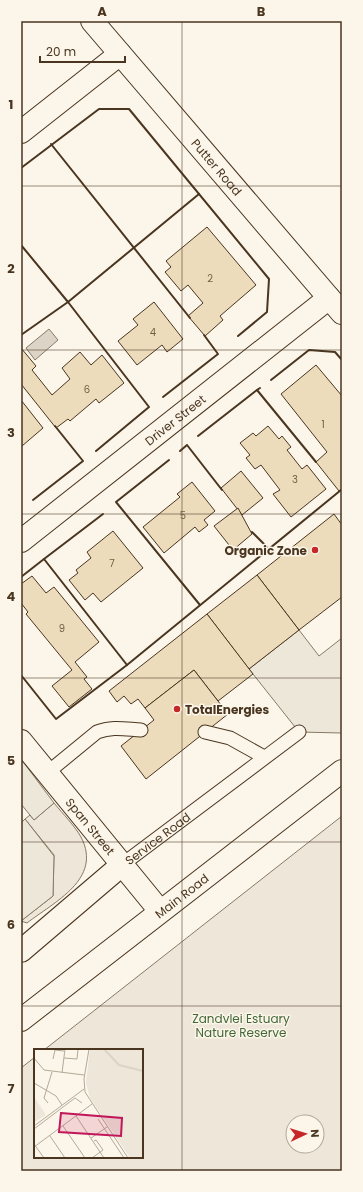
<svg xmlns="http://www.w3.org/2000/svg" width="363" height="1192" viewBox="0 0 363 1192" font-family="Poppins,sans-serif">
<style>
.green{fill:#ede6d9;stroke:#887966;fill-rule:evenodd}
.parking{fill:#ede7d9;stroke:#887966}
.water{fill:#dcd4c6;stroke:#887966}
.building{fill:#ecdcbc;stroke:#4a3520}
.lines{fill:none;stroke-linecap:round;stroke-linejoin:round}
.service-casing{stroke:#4a3520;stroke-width:15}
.minor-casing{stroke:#4a3520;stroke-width:24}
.primary-casing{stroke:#4a3520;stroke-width:24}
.service{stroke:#fbf6e9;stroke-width:13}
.minor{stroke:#fbf6e9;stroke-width:22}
.primary{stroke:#fbf6e9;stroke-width:22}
.wall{stroke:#4a3520;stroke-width:2}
.grid{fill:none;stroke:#4a3520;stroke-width:1;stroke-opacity:0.55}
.poi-dot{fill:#c62828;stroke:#fbf6e9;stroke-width:1.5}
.labels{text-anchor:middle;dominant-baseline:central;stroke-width:3;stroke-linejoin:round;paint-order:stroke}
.number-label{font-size:10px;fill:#725f47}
.street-label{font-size:12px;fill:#4a3520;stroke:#fbf6e9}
.poi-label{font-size:12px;font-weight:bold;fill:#4a3520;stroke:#fbf6e9;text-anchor:end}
.park-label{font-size:12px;fill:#436837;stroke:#fbf6e9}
.inset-river{fill:none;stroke:#dcd4c6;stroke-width:2}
.inset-road{fill:none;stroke:#b4a999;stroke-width:1}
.view{fill:#c2185b;fill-opacity:0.15;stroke:#c2185b;stroke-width:2}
.inset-edge{fill:none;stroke:#4a3520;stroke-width:2}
.neatline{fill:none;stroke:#4a3520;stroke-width:1.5}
.grid-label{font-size:13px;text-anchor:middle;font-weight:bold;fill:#4a3520}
</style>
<rect width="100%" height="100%" fill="#fbf6e9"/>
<g class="green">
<path d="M54,803C63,814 74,825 81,837C103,879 54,902 27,923L21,921L53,896L54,855L25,819L30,815L34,820Z"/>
<path d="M342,816V1171H21V1068L35,1057V1157H142V1050H44ZM293,1122H317V1146H293Z"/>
</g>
<g class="parking">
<path d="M299,630L319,656L342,638V733L299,732L249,669Z"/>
<path d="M21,759L54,803L34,820L21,804Z"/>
<path d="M25,819L54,856L53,896L21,921V823Z"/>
</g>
<path class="water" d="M49,329L58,340L35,360L26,348Z"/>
<g class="building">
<path d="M207,227L256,285L220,316L223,320L205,336L188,316L203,303L188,285L181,291L165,272L171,267L166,261Z"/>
<path d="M154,302L183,339L167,352L162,345L137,365L118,341L138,325L133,319Z"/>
<path d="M21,348L36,366L32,370L52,395L70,379L62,368L80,352L91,365L102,355L124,383L99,403L96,399L70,421L68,419L56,428L21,384Z"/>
<path d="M316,365L342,396V489L339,491L316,462L327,452L281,394Z"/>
<path d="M21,400L43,428L22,446L21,445Z"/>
<path d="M268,426L279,439L282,436L291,447L287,450L302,469L307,465L326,489L291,517L273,494L280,490L261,465L255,469L246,458L250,455L240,443L253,433L256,436Z"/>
<path d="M241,471L263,498L242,515L221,488Z"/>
<path d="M192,482L215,511L204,520L208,525L199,532L195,527L164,553L143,527L180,497L177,494Z"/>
<path d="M238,508L252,534L233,550L214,526Z"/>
<path d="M334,514L342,525V597L299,630L257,575Z"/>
<path d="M113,531L143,568L101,602L93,593L85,600L69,580L78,573L76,570L91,558L87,552Z"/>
<path d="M257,575L299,630L249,669L207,614Z"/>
<path d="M32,576L46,593L54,587L99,642L75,662L87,677L84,679L92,689L69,707L52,686L72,670L26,614L28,612L21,603V584Z"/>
<path d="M207,614L253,674L218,701L194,670L145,708L138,699L131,704L124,696L117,702L109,691Z"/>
<path d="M194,670L228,714L146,779L121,746L154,720L145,708Z"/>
</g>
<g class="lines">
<defs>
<g id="service">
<path d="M205,732L230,738L264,757"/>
<path d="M47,773L97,732C112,726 125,729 141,730"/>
<path id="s1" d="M123,864L299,732"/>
</g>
<g id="minor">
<path id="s2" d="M92,21L342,313"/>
<path d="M21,132L120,54"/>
<path id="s3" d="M21,541L329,298"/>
<path id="s4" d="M21,741L160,911"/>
<path d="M21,951L123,864"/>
</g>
<g id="primary">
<path id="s5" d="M21,1020L342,771"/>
</g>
</defs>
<use href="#service" class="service-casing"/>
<use href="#minor" class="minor-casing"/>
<use href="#primary" class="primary-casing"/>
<use href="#service" class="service"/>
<use href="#minor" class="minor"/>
<use href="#primary" class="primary"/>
<g class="wall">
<path d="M51,144L190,318"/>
<path d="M21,168L99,109H129L269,279L267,312L238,336"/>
<path d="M21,245L68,302L149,407L96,451"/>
<path d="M21,335L68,302L199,194"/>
<path d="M271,380L309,350L335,352L342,360"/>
<path d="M260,388L257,390L316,462"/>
<path d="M163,397L218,354L204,335"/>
<path d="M198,436L257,390"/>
<path d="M180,451L187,445L222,490"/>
<path d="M169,460L116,502L200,605"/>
<path d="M33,500L83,461L55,426"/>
<path d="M103,514L44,559L127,665"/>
<path d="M252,532L269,549"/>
<path d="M21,577L44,559"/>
<path d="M21,675L56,719L127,665L341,490"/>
</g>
</g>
<path class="grid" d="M182,21V1171M21,186H342M21,350H342M21,514H342M21,678H342M21,842H342M21,1006H342"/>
<g class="poi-dot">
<circle cx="315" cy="550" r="4"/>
<circle cx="177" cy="709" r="4"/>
</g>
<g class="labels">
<g class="number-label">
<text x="210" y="278">2</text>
<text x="153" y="332">4</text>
<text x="87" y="389">6</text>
<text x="323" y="424">1</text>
<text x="295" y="479">3</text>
<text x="183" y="515">5</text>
<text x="112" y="563">7</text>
<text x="62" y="628">9</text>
</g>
<g class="street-label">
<text stroke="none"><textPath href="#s2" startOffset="192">Putter Road</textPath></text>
<text stroke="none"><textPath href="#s3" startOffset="196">Driver Street</textPath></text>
<text stroke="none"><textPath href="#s4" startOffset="110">Span Street</textPath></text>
<text stroke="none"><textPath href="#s1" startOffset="43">Service Road</textPath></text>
<text stroke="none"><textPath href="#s5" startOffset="203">Main Road</textPath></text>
</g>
<g class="poi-label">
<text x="307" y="550">Organic Zone</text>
<text x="185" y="709" text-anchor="start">TotalEnergies</text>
</g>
<g class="park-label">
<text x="241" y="1018">Zandvlei Estuary<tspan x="241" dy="14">Nature Reserve</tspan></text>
</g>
</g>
<g transform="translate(34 1049)">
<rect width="109" height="109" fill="#fbf6e9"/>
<path d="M56,0H109V109H96L56,49L52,34ZM0,48L12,66L0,73Z" fill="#ede6d9"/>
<path class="inset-river" d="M70,0L85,16L109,22"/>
<path class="inset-road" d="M55,0L50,30L51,43L94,109M0,9L10,21L50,26M30,9L43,10L44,0M19,10L21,1L30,2M28,24L31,0M0,34L22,47L28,56M14,54L10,49L18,23M42,67L70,109M64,70L90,109M0,77L50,40M29,77L51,109M0,80L41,49L48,54M16,87L31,109M57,89L73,78M0,95L10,109M0,98L58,55M58,109L69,101L62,91L60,92"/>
<path class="view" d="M27,64L88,69L87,87L25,83Z"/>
<rect width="109" height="109" class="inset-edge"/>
</g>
<rect width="363" height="1192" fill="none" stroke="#fbf6e9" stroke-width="44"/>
<g transform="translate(305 1134) rotate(86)"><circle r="19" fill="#fbf6e9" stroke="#b4a999"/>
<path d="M0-3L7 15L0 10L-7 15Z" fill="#c62828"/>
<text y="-6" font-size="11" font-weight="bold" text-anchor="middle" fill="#4a3520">N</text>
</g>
<path d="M40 56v6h85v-6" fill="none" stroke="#4a3520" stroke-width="2"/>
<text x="46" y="56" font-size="12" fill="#4a3520" stroke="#fbf6e9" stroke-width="3" paint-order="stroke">20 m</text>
<rect x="22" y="22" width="319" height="1148" class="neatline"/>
<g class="grid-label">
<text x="102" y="16">A</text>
<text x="261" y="16">B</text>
<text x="11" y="109">1</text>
<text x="11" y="273">2</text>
<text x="11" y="437">3</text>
<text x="11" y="601">4</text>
<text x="11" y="765">5</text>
<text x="11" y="929">6</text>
<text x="11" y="1093">7</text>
</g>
</svg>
